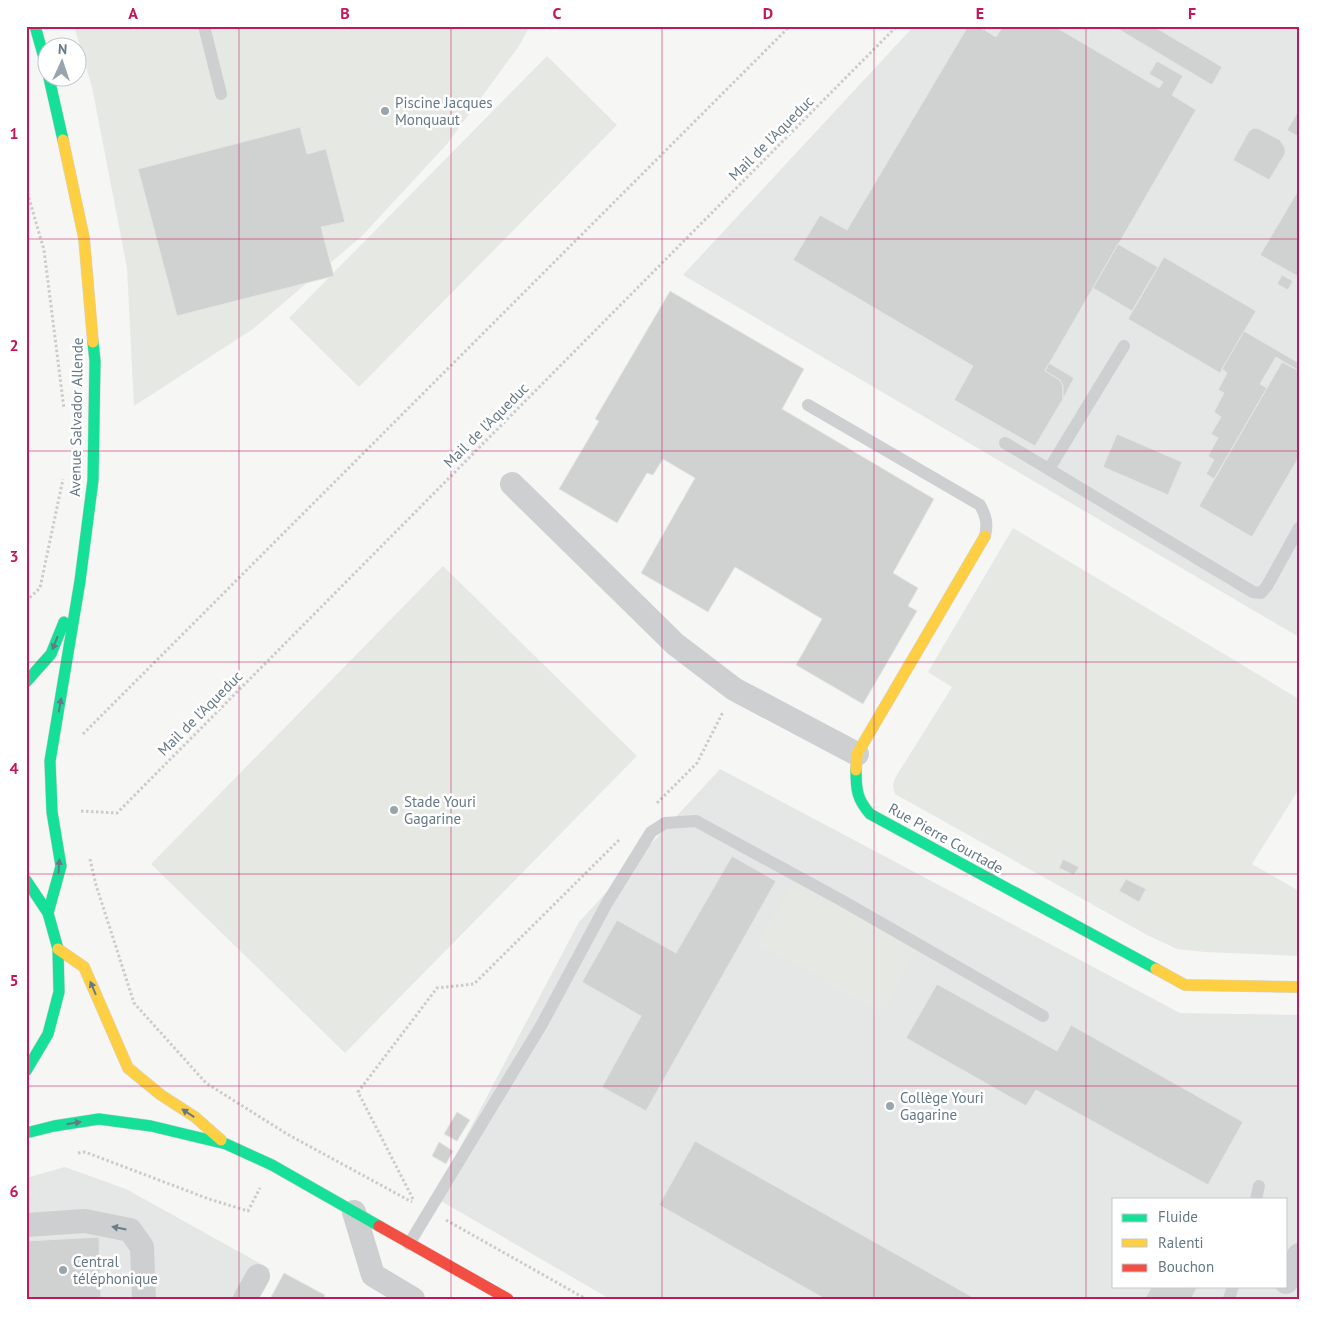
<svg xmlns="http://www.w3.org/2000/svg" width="1325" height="1325" viewBox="0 0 1325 1325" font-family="'PT Sans',sans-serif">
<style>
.built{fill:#e5e6e6;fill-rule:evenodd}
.green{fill:#e6e9e3}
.building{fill:#d0d1d1;stroke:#e5e5e4}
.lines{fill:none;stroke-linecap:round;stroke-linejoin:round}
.fast-casing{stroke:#d2d4d4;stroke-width:12}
.slow-casing{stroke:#d2d4d4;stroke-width:12}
.jam-casing{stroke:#d2d4d4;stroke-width:12}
.path{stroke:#cccccd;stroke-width:3;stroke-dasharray:2.5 2.5;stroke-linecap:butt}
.lane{stroke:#cdcfd0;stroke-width:12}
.street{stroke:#cdcfd0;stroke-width:24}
.fast{stroke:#16e098;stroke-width:11}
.slow{stroke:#ffcf43;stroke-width:11}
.jam{stroke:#f24e42;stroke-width:11}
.oneway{fill:#657986}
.oneway2{fill:#6a7d8a}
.grid{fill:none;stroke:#c2185b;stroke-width:1;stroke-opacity:0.55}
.poi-dot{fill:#98a5ad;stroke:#fff;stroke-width:2}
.labels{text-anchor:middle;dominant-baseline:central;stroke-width:5;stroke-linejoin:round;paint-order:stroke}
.poi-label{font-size:15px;fill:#657986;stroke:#fff;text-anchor:start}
.street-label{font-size:15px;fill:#657986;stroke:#fff}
.neatline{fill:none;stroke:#c2185b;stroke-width:2}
.grid-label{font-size:16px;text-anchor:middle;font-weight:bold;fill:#c2185b}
</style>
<rect width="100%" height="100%" fill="#f6f6f5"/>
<g class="built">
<path d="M914,26H1299V637L683,275Z"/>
<path d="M720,769L1180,1013L1299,1015V1299H610L434,1197L579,922ZM1114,1199H1286V1286H1114Z"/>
<path d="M65,1167L126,1189L270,1269L253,1299H26V1178Z"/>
</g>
<g class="green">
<path d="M74,26H530L519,46L447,144L362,236L253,329L134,406L127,268L92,87Z"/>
<path d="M547,56L617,125L359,387L289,318Z"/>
<path d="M1013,528L1299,699V789L1252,864L1299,891V956L1204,952L1177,949L1147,935L895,794L893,786L895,778L952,687L928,672Z"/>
<path d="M443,566L637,756L345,1053L151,864Z"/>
<path d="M793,881L917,949L882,1012L758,944Z"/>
</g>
<g class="building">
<path d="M968,26H978L996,37L1003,26H1054L1159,88L1163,82L1149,74L1157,61L1183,76L1172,95L1196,110L1045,371L1060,380L1063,386V399L1035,446L954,400L973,366L793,260L820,215L847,230Z"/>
<path d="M1113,26H1153L1222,67L1212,85Z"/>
<path d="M1299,110V137L1287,130Z"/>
<path d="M300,127L307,154L326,149L345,222L321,227L334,276L177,316L138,169Z"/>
<path d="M1254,128L1259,129L1280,140L1285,148V154L1269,180L1233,160L1249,131Z"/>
<path d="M1299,189V277L1260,255Z"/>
<path d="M1118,244L1158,267L1132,311L1093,288Z"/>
<path d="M1164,257L1256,311L1220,373L1128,319Z"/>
<path d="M1282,275L1293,281L1288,290L1277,284Z"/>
<path d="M670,291L804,369L782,409L934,499L893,573L918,588L908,606L917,611L863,704L796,665L822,619L735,567L708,612L641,573L695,478L663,459L653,475L647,473L617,523L559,489L599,421L595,419Z"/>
<path d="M1244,331L1299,363V371L1276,357L1260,384L1267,388L1214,479L1206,474L1214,460L1208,456L1218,438L1211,434L1221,417L1214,412L1224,393L1218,390L1227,373L1222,369Z"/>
<path d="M1282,362L1299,371V457L1252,537L1199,506Z"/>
<path d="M1049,363L1074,378L1063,399V386L1060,380L1045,371Z"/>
<path d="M1117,434L1182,462L1168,495L1103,467Z"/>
<path d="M732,856L776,881L646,1111L602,1087L641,1016L582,982L617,920L676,953Z"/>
<path d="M1063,859L1079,867L1074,875L1059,868Z"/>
<path d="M1126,879L1146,889L1139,902L1119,891Z"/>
<path d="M937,984L1057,1051L1071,1025L1243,1122L1208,1185L1036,1090L1026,1106L906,1038Z"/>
<path d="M457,1112L470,1120L457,1141L444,1134Z"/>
<path d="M695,1141L976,1299H825L659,1205Z"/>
<path d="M439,1142L453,1151L446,1164L432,1156Z"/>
<path d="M99,1237L101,1299H26V1241Z"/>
<path d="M284,1273L325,1295L323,1299H270Z"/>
<path d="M1152,1286H1198L1191,1299H1145Z"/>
</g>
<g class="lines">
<defs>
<g id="fast">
<path d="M35,26L48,72"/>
<path d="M49,78L63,140"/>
<path d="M26,682L51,654L64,622"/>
<path d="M856,770C856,790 857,799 870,814L1156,969"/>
<path d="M26,880L48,913L58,949L59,992L48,1034L26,1071"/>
<path d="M48,913L61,866L52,812L50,761L80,581L93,480L95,361L93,342"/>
<path d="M26,1133L54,1126L99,1119L151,1126L226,1144L272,1165L379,1226"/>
</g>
<g id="slow">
<path d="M63,140L84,238L93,342"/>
<path d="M856,770L857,754L985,536"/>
<path d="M58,949L84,967L128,1068L161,1095L195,1117L221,1140"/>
<path d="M1156,969L1185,985L1299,987"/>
</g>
<path id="jam" d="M379,1226L508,1299"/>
</defs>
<use href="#fast" class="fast-casing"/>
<use href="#slow" class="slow-casing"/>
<use href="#jam" class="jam-casing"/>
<g class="path">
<path d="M26,188L44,250L64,409"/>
<path d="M26,601L40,588L63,479"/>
<path d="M83,734L790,26"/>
<path d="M657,803L697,763L723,712"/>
<path d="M81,811L117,813L897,26"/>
<path d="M90,859L96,885L134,1003L206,1083L287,1134L412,1202"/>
<path d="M78,1153L85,1152L209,1199L248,1211L260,1188"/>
<path d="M413,1199L358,1092L437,988L474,984L620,839"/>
<path d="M446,1220L586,1299"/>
</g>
<g class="lane">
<path d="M204,26L221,94"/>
<path d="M808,405L980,505C986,516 988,524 985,536"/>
<path d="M1005,443L1253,592L1261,593L1267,586L1299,528"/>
<path d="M1049,469L1124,346"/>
<path d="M1256,1199L1259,1186"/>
<path d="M409,1244L542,1024L607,903L651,832L665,823L696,821L841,900L1043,1016"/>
<path d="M1229,1299L1233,1286"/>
</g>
<g class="street">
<path d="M512,484L675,644L734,689L857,754"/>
<path d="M354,1212L373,1275L413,1299"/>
<path d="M26,1225L85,1221L130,1230L142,1247L144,1299"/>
<path d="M1286,1282L1299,1255"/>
<path d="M245,1299L258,1276"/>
</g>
<use href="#fast" class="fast"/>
<use href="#slow" class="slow"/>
<use href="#jam" class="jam"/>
</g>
<defs><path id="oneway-solid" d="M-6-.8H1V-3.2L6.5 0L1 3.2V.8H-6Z" transform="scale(1.25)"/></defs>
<g class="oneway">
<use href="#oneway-solid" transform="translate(55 643) rotate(112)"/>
<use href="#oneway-solid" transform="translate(60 705) rotate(-80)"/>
<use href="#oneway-solid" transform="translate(59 866) rotate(-86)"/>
<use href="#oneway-solid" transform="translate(93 988) rotate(-113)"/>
<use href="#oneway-solid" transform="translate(188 1113) rotate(-147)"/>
<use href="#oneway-solid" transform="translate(74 1123) rotate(-9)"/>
</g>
<use class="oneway2" href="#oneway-solid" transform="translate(119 1228) rotate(-169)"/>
<path class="grid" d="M239,26V1299M451,26V1299M662,26V1299M874,26V1299M1086,26V1299M26,239H1299M26,451H1299M26,662H1299M26,874H1299M26,1086H1299"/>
<g class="poi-dot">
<circle cx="385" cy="111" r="5"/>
<circle cx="394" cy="810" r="5"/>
<circle cx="890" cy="1106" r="5"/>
<circle cx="63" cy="1270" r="5"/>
</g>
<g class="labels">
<g class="poi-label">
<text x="395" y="102">Piscine Jacques<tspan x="395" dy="17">Monquaut</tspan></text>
<text x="404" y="801">Stade Youri<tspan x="404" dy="17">Gagarine</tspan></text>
<text x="900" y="1097">Collège Youri<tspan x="900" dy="17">Gagarine</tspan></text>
<text x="73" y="1261">Central<tspan x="73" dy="17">téléphonique</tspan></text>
</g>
<g class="street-label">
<text transform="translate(771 138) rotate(-45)">Mail de l'Aqueduc</text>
<text transform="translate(76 417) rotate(-89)">Avenue Salvador Allende</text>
<text transform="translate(486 425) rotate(-45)">Mail de l'Aqueduc</text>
<text transform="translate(200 713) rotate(-45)">Mail de l'Aqueduc</text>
<text transform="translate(946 838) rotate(29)">Rue Pierre Courtade</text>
</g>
</g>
<rect width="1325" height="1325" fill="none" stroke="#ffffff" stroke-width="55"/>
<rect x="1112" y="1198" width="175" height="90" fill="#ffffff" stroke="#c1c9cf"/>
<rect x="1122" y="1214" width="25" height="8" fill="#16e098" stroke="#c1c9cf"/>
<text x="1158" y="1222" font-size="15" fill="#657986">Fluide</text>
<rect x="1122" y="1239" width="25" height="8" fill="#ffcf43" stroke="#c1c9cf"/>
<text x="1158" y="1248" font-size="15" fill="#657986">Ralenti</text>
<rect x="1122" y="1264" width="25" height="8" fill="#f24e42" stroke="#c1c9cf"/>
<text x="1158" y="1272" font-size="15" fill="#657986">Bouchon</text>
<g transform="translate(62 62) rotate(3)"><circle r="24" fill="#ffffff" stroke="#c1c9cf"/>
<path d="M0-4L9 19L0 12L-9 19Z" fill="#98a5ad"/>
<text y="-8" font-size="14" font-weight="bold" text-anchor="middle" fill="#657986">N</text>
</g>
<rect x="28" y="28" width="1270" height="1270" class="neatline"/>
<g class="grid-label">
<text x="133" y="19">A</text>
<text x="345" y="19">B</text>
<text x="557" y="19">C</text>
<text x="768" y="19">D</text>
<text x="980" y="19">E</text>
<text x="1192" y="19">F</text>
<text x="14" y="139">1</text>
<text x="14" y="351">2</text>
<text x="14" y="562">3</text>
<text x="14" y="774">4</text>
<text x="14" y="986">5</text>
<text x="14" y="1197">6</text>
</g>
</svg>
